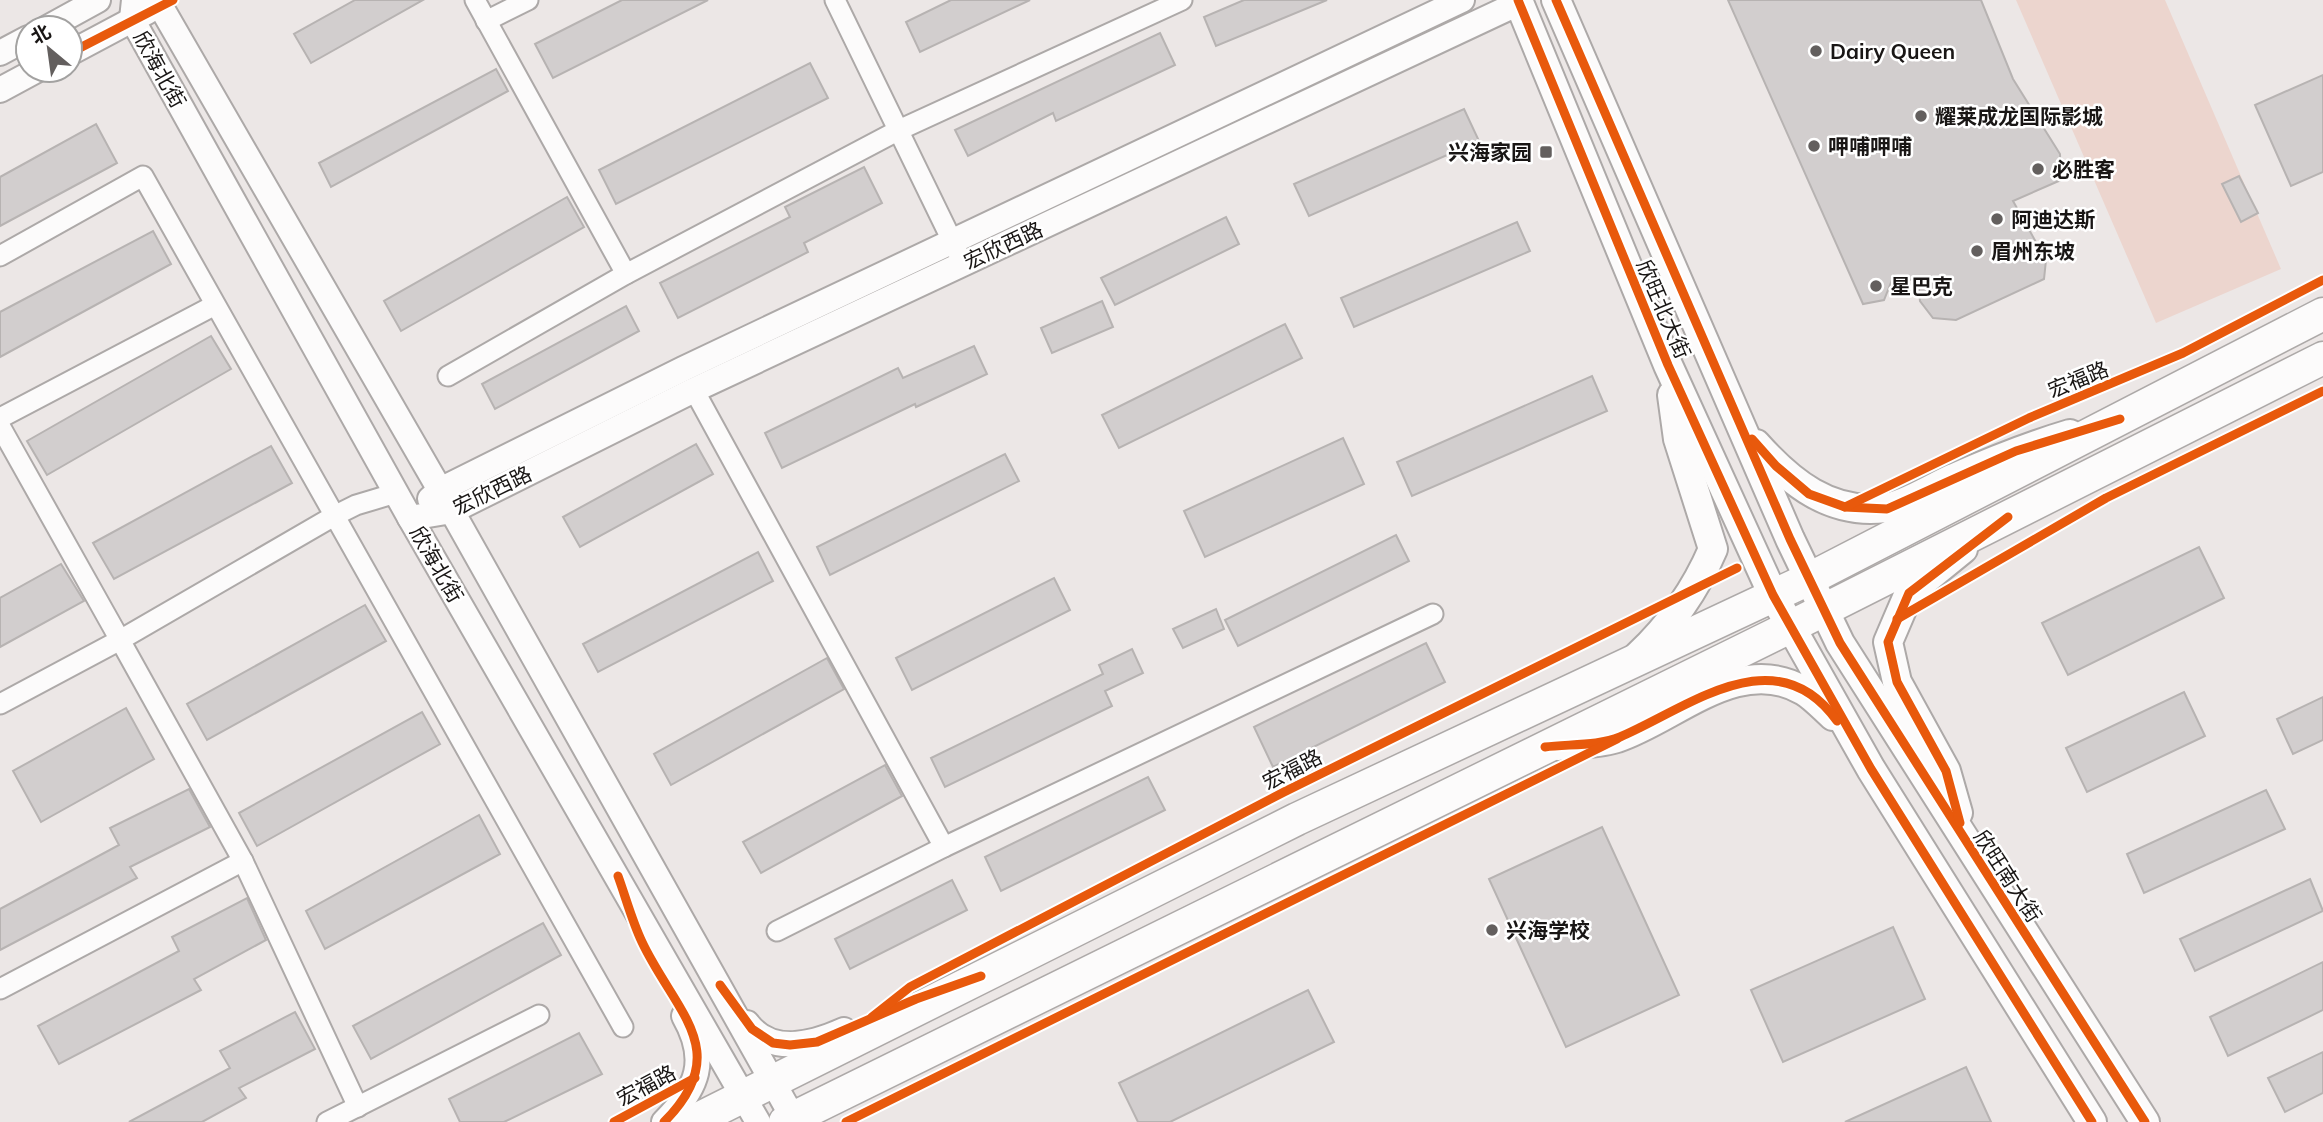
<svg xmlns="http://www.w3.org/2000/svg" width="2323" height="1122" viewBox="0 0 2323 1122" font-family="Mulish,'Noto Sans SC',sans-serif">
<style>
.park{fill:#ecd5ce}
.building{fill:#d2cece;stroke:#b7b3b2;stroke-width:2}
.lines{fill:none;stroke-linecap:round;stroke-linejoin:round}
.minor-casing{stroke:#ada9a8;stroke-width:23}
.tertiary-casing{stroke:#ada9a8;stroke-width:28}
.secondary-casing{stroke:#ada9a8;stroke-width:32}
.primary-casing{stroke:#ada9a8;stroke-width:35}
.minor{stroke:#fcfbfb;stroke-width:19}
.tertiary{stroke:#fcfbfb;stroke-width:24}
.secondary{stroke:#fcfbfb;stroke-width:28}
.primary{stroke:#fcfbfb;stroke-width:32}
.cycleway-casing{stroke:#fff;stroke-width:13}
.cycleway{stroke:#e8590c;stroke-width:9}
.poi-dot{fill:#635f5e;stroke:#fff;stroke-width:2.5}
.labels{text-anchor:middle;dominant-baseline:central;stroke-width:5;stroke-linejoin:round;paint-order:stroke}
.poi-label{font-size:21px;font-weight:bold;fill:#191615;stroke:#fff;text-anchor:start}
.street-label{font-size:21px;fill:#191615;stroke:#fff}
</style>
<rect width="100%" height="100%" fill="#ece7e6"/>
<path class="park" d="M2016,0H2165L2281,269L2156,323Z"/>
<g class="building">
<path d="M355,0H423L311,63L294,34Z"/>
<path d="M622,0H708L553,78L535,44Z"/>
<path d="M951,0H1030L920,52L906,22Z"/>
<path d="M1244,0H1327L1216,46L1204,17Z"/>
<path d="M1728,0H1981L2013,79L2060,154L2061,180L2013,201L2046,260L2044,279L1956,320L1933,318L1920,301L1918,282L1894,275L1884,300L1863,304Z"/>
<path d="M1160,33L1175,65L1056,121L1053,113L968,156L955,130Z"/>
<path d="M810,63L828,98L616,204L599,170Z"/>
<path d="M496,69L508,91L331,187L319,163Z"/>
<path d="M2323,75V172L2291,186L2255,105Z"/>
<path d="M1464,109L1479,141L1309,216L1294,184Z"/>
<path d="M96,124L117,163L0,226V177Z"/>
<path d="M864,167L882,203L804,243L808,252L678,318L660,283L790,217L785,207Z"/>
<path d="M2239,176L2258,213L2241,222L2222,184Z"/>
<path d="M567,197L584,227L401,331L384,301Z"/>
<path d="M1226,217L1239,244L1115,305L1101,278Z"/>
<path d="M1517,222L1530,251L1354,327L1341,298Z"/>
<path d="M153,231L171,264L0,357V312Z"/>
<path d="M1102,301L1113,327L1052,353L1041,328Z"/>
<path d="M626,306L639,331L495,409L482,384Z"/>
<path d="M1285,324L1302,358L1119,448L1102,415Z"/>
<path d="M211,336L231,369L47,475L27,441Z"/>
<path d="M974,346L987,374L916,407L915,404L782,468L765,433L898,368L903,378Z"/>
<path d="M1592,376L1607,411L1412,496L1397,462Z"/>
<path d="M1343,438L1364,484L1205,557L1184,511Z"/>
<path d="M696,444L713,474L580,547L563,517Z"/>
<path d="M271,446L292,483L114,579L93,543Z"/>
<path d="M1005,454L1019,481L830,575L817,547Z"/>
<path d="M1396,535L1409,561L1238,646L1225,620Z"/>
<path d="M2199,547L2224,598L2068,675L2042,623Z"/>
<path d="M758,552L773,581L598,672L583,644Z"/>
<path d="M61,564L84,601L0,647V598Z"/>
<path d="M1054,578L1070,610L912,690L896,658Z"/>
<path d="M365,605L386,641L207,740L187,704Z"/>
<path d="M1216,609L1224,629L1183,648L1173,629Z"/>
<path d="M1426,643L1445,682L1273,767L1254,727Z"/>
<path d="M1132,649L1143,673L1105,691L1112,706L945,787L931,758L1103,674L1099,665Z"/>
<path d="M827,658L844,689L671,785L654,754Z"/>
<path d="M2184,692L2205,736L2087,792L2066,748Z"/>
<path d="M2323,697V740L2293,754L2277,719Z"/>
<path d="M126,708L154,759L41,822L13,771Z"/>
<path d="M422,712L440,744L257,846L239,813Z"/>
<path d="M885,765L902,796L761,873L743,842Z"/>
<path d="M1148,777L1165,810L1001,891L985,857Z"/>
<path d="M189,789L210,827L130,867L137,878L0,950V909L119,845L110,828Z"/>
<path d="M2266,790L2285,829L2144,893L2127,854Z"/>
<path d="M479,815L500,854L325,949L306,911Z"/>
<path d="M1602,827L1679,995L1566,1047L1489,879Z"/>
<path d="M2310,879L2323,911L2195,971L2180,939Z"/>
<path d="M952,880L967,910L850,969L835,939Z"/>
<path d="M247,898L266,940L194,979L201,990L59,1064L38,1026L179,951L172,937Z"/>
<path d="M543,923L561,955L371,1059L353,1026Z"/>
<path d="M1893,927L1925,999L1783,1062L1751,990Z"/>
<path d="M2323,962V1010L2228,1056L2210,1017Z"/>
<path d="M1308,990L1334,1042L1170,1122H1138L1119,1083Z"/>
<path d="M295,1012L315,1049L239,1088L246,1098L202,1122H129L230,1068L220,1051Z"/>
<path d="M579,1033L602,1074L504,1122H460L449,1099Z"/>
<path d="M2323,1052V1093L2285,1112L2268,1078Z"/>
<path d="M1966,1067L1991,1122H1845Z"/>
</g>
<g class="lines">
<defs>
<g id="minor">
<path d="M475,0L626,274"/>
<path d="M835,0L958,253"/>
<path d="M486,21L528,0"/>
<path d="M0,256L143,176L623,1027"/>
<path d="M448,376L626,274L899,130L1182,0"/>
<path d="M694,390L944,847L1433,614"/>
<path d="M0,418L215,305"/>
<path d="M0,426L120,640L0,704"/>
<path d="M777,931L944,847"/>
<path d="M0,989L243,861"/>
<path d="M358,1107L243,861L120,640L334,516L356,505L396,493"/>
<path d="M327,1122L539,1015"/>
</g>
<g id="tertiary">
<path d="M134,0L132,19L410,518L758,1122"/>
<path d="M157,0L440,490L793,1118"/>
<path d="M47,28L98,0"/>
<path d="M0,53L28,38"/>
<path d="M70,53L147,12"/>
<path d="M0,90L37,70"/>
<path d="M430,499L440,490L683,369L1462,0"/>
<path d="M410,518L452,511L694,390L1519,3"/>
<path d="M747,1023C771,1056 813,1044 844,1030"/>
<path d="M664,1122C698,1088 709,1060 684,1016"/>
</g>
<g id="secondary">
<path d="M1518,0L1668,365L1773,595L1871,769L2092,1122"/>
<path d="M1556,0L1790,539L1840,643L2145,1122"/>
<path d="M1756,444C1790,482 1830,515 1885,508C1904,506 1935,486 1954,478C1992,461 2030,446 2070,434"/>
<path d="M1638,656C1671,625 1695,591 1713,549L1678,439L1672,395"/>
<path d="M1558,746C1577,743 1600,744 1617,738C1675,719 1739,652 1804,691C1814,697 1824,708 1833,716"/>
<path d="M1958,813L1946,771L1897,682L1888,642L1909,593L1963,549"/>
</g>
<g id="primary">
<path d="M692,1122L1297,819L1809,579L2323,314"/>
<path d="M785,1122L1790,627L2323,358"/>
</g>
</defs>
<use href="#minor" class="minor-casing"/>
<use href="#tertiary" class="tertiary-casing"/>
<use href="#secondary" class="secondary-casing"/>
<use href="#primary" class="primary-casing"/>
<use href="#minor" class="minor"/>
<use href="#tertiary" class="tertiary"/>
<use href="#secondary" class="secondary"/>
<use href="#primary" class="primary"/>
<defs>
<g id="cycleway">
<path d="M1518,0L1668,365L1773,595L1871,769L2092,1122"/>
<path d="M1556,0L1790,539L1840,643L2145,1122"/>
<path d="M70,53L173,0"/>
<path d="M1752,439L1776,466L1809,494L1845,507L1887,509L2016,451L2120,419"/>
<path d="M1845,507L2029,418L2183,353L2323,280"/>
<path d="M1897,619L2106,498L2323,391"/>
<path d="M1545,747C1568,744 1599,746 1620,737C1688,708 1776,635 1837,721"/>
<path d="M1960,823L1946,771L1897,682L1888,642L1909,593L2008,517"/>
<path d="M618,876C626,898 632,921 642,942C675,1012 735,1051 664,1122"/>
<path d="M720,985L752,1029L773,1043L790,1045L817,1042L916,999L981,976"/>
<path d="M872,1017L910,987L1284,792L1737,568"/>
<path d="M614,1122L695,1078"/>
<path d="M846,1122L1617,739"/>
</g>
</defs>
<use href="#cycleway" class="cycleway-casing"/>
<use href="#cycleway" class="cycleway"/>
</g>
<g class="poi-dot">
<circle cx="1816" cy="51" r="7"/>
<circle cx="1921" cy="116" r="7"/>
<circle cx="1814" cy="146" r="7"/>
<rect x="1539" y="145" width="14" height="14" rx="3.5"/>
<circle cx="2038" cy="169" r="7"/>
<circle cx="1997" cy="219" r="7"/>
<circle cx="1977" cy="251" r="7"/>
<circle cx="1876" cy="286" r="7"/>
<circle cx="1492" cy="930" r="7"/>
</g>
<g class="labels">
<g class="poi-label">
<text x="1830" y="51">Dairy Queen</text>
<text x="1935" y="116">耀莱成龙国际影城</text>
<text x="1828" y="146">呷哺呷哺</text>
<text x="1532" y="152" text-anchor="end">兴海家园</text>
<text x="2052" y="169">必胜客</text>
<text x="2011" y="219">阿迪达斯</text>
<text x="1991" y="251">眉州东坡</text>
<text x="1890" y="286">星巴克</text>
<text x="1506" y="930">兴海学校</text>
</g>
<g class="street-label">
<text transform="translate(160 69) rotate(61)">欣海北街</text>
<text transform="translate(1003 245) rotate(-25)">宏欣西路</text>
<text transform="translate(1664 309) rotate(67)">欣旺北大街</text>
<text transform="translate(2078 379) rotate(-22)">宏福路</text>
<text transform="translate(492 490) rotate(-26)">宏欣西路</text>
<text transform="translate(437 564) rotate(60)">欣海北街</text>
<text transform="translate(1292 769) rotate(-27)">宏福路</text>
<text transform="translate(2008 876) rotate(57)">欣旺南大街</text>
<text transform="translate(646 1085) rotate(-28)">宏福路</text>
</g>
</g>
<g transform="translate(49 49) rotate(331)"><circle r="33" fill="#ffffff" stroke="#a3a2a1" stroke-width="2"/>
<path d="M0-5L12 26L0 18L-12 26Z" fill="#635f5e"/>
<text y="-10" font-size="19" font-weight="bold" text-anchor="middle" fill="#191615">北</text>
</g>
</svg>
